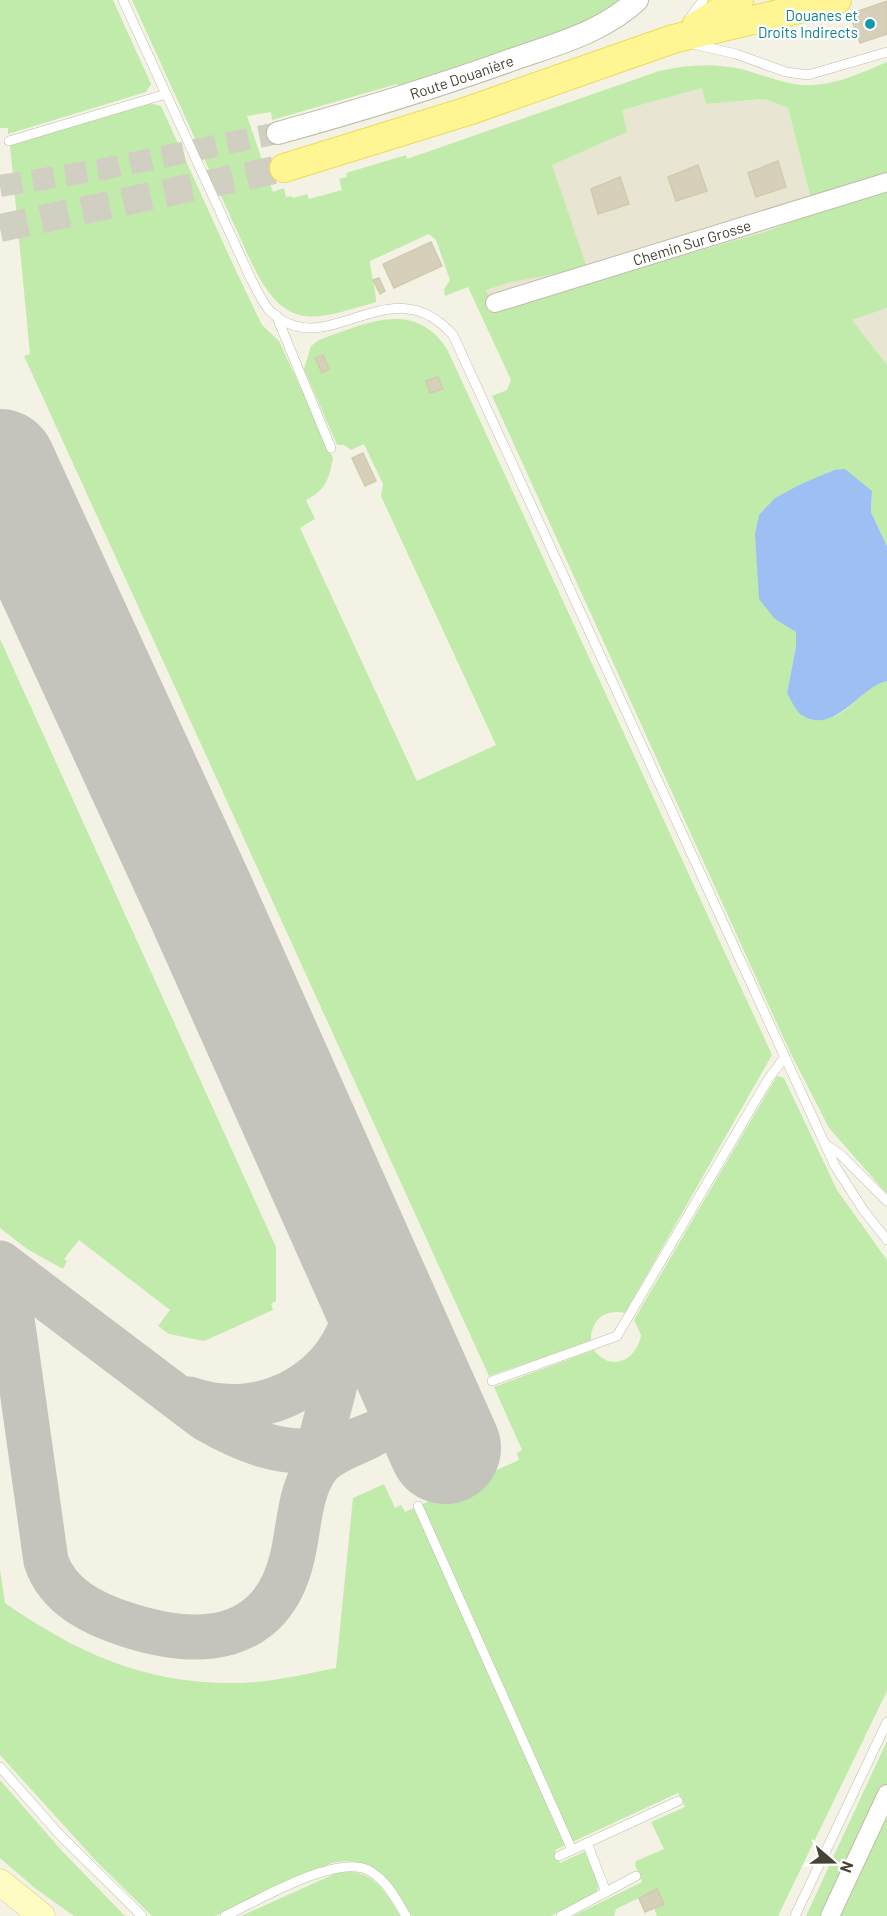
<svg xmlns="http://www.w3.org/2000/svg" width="887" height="1916" viewBox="0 0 887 1916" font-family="Barlow,sans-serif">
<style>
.residential{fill:#e8e5d3}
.green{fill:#c1ebab}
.water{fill:#9dbff4}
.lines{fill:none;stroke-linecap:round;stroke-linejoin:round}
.taxiway{stroke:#c4c4bd;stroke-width:45}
.runway{stroke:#c4c4bd;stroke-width:112}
.building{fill:#d6d0ba;stroke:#d1caac;stroke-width:1.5}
.tertiary-tunnel{stroke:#d1cfc2;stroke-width:22;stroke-dasharray:22 11;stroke-linecap:butt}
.primary-tunnel{stroke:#d1cfc2;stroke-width:28;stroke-dasharray:28 14;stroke-linecap:butt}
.service-casing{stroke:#bfbca7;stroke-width:10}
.minor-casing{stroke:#bfbca7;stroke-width:20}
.tertiary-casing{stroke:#bfbca7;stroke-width:24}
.secondary-casing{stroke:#d6d292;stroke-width:27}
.primary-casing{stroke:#ebdc5c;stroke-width:30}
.service{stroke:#fff;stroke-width:9}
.minor{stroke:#fff;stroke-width:18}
.tertiary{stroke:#fff;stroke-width:22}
.secondary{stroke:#fffcc3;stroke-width:26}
.primary{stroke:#fff592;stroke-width:28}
.culture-dot{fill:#0f9aa8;stroke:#fff;stroke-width:2}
.labels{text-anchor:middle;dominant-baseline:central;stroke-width:4.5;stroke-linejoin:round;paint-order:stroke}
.culture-label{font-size:15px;fill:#0d838f;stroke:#fff;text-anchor:end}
.street-label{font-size:15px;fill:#464334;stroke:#fff}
</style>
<rect width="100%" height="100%" fill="#f4f2e5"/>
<g class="residential">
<path d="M702,88L706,104L765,99L788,108L814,213L765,232L587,282L496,312L486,289L511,282L552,165L626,132L621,110Z"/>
<path d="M887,308V365L852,320Z"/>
</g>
<g class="green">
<path d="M0,0H113L151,84L146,92L8,134V128H0Z"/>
<path d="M132,0H622L599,16L568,28L398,87L397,84L272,120L271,112L247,116L273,192L284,188L286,197L292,196L293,198L307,194L309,199L342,190L339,179L347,177L346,173L406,155L407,159L659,71C685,65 709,63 736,68C762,73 786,87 812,85C838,84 863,72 887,62V174L811,200L788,108L765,99L706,104L702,88L622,110L627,132L552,165L587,268L511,282L486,290L497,312L587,282L765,232L814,213L887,192V308L852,320L887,365V546L871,512L872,491L833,470L775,498L789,627L796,632L797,640L787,693L802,716C848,731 853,688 887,681V1194L829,1128L789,1050L492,396L507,390L511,380L468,287L445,296L444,289L450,280L436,240L429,234L370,261C371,275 376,290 376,302C312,321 286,332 252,264Z"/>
<path d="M149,103L161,106L236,271L262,325L279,341L333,458C329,479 326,490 306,500L315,519L300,528L417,781L496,745L381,496L383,484L364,444L351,450L344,445H337L304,369L311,346L319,340C366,323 414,299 447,349L772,1055L625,1313C605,1308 590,1321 591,1341L489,1376L24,356L30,354L10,145Z"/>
<path d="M0,639L276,1247V1301L271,1304L273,1310L204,1341L169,1334L158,1326L170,1310L79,1240L64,1259L67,1261L63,1269L27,1249L0,1228Z"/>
<path d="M777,1076L784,1078L837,1190L887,1260V1691L778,1916H657L654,1908L664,1904L657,1889L616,1909L614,1916H573L642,1882L635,1865L636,1861L664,1849L651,1822L685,1807L678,1793L555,1850L560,1863L586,1851L599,1886L596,1892L551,1916H412C393,1885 374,1853 332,1863L215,1916H152L97,1862L0,1755V1569L5,1603C80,1655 148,1685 241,1683C273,1682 305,1674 336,1668L353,1498L384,1484L395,1508L401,1505L405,1512L519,1460L517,1453L522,1450L494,1387L594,1350C611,1373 637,1360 641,1335L634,1320Z"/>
<path d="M887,1741V1784L826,1916H806Z"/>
<path d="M0,1780L62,1851L125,1916H74L36,1889L0,1858Z"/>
<path d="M887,1805V1916H837Z"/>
<path d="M341,1871C373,1869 386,1892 400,1916H241Z"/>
</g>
<path class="water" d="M845,469L872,491L871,512L887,546V681C860,686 836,735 803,716C796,712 791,700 787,693L796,646V632L775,619L759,599L755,534L759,515L775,498L801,484L834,470Z"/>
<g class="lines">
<g class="taxiway">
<path d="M0,1263L206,1419C300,1473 337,1451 428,1409"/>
<path d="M0,1264L6,1276L46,1561C58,1597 93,1614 128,1625C199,1648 272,1644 292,1558C299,1531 299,1494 315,1470C326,1453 350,1446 368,1437"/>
<path d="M189,1399C261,1425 344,1382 357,1304C360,1281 355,1259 351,1237"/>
<path d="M311,1477L345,1346"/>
</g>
<path class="runway" d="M0,465L198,895L445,1448"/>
</g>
<g class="building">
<path d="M887,1V34L860,43L850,14Z"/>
<path d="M778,161L786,187L756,197L748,173Z"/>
<path d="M698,165L707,191L676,201L668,177Z"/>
<path d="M620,177L629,204L598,214L591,189Z"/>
<path d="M431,242L442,266L394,288L383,264Z"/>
<path d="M379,278L385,291L380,294L373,280Z"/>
<path d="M323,355L329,369L322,373L315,358Z"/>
<path d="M438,377L443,389L430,393L426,381Z"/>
<path d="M363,453L376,481L365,486L352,458Z"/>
<path d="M657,1889L664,1904L645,1912L639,1898Z"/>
</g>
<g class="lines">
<path class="tertiary-tunnel" d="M0,186L99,170L278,133"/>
<path class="primary-tunnel" d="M0,228L284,168"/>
<defs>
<g id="service">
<path d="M123,0L251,279C257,289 262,303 270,311C327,366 390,263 453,335L835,1166L864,1211L887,1240"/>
<path d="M690,18L703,0"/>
<path d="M693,44L736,54L786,72L808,75L887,52"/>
<path d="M9,141L166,94"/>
<path d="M276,315L331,448"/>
<path d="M825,1144L841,1155L887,1201"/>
<path d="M492,1381L617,1336L769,1078L785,1057"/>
<path d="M418,1506L572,1850"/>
<path d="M0,1767L59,1834L142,1916"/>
<path d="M587,1843L678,1801"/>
<path d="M559,1856L587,1843L606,1892"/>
<path d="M225,1916C257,1901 336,1854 368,1870C386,1879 396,1899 406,1916"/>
<path d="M561,1916L636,1876"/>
<path d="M795,1916L887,1722"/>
</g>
<g id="minor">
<path id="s1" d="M495,303L887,182"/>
<path d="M830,1916L887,1794"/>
</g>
<g id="tertiary">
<path id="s2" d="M278,133C358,111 436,87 514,59C557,44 603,32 637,0"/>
</g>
<path id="secondary" d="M0,1882L42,1916"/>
<g id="primary">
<path d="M696,26L739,0"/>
<path d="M284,168L468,111L673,39L837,0"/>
</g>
</defs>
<use href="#service" class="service-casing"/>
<use href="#minor" class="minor-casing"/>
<use href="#tertiary" class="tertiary-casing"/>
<use href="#secondary" class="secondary-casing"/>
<use href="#primary" class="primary-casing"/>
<use href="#service" class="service"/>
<use href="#minor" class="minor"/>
<use href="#tertiary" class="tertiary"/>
<use href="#secondary" class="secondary"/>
<use href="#primary" class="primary"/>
</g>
<circle class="culture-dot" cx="870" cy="24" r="6"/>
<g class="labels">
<g class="culture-label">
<text x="858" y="15">Douanes et<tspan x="858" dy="17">Droits Indirects</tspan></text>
</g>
<g class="street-label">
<text stroke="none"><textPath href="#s2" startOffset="192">Route Douanière</textPath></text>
<text stroke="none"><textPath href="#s1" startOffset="206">Chemin Sur Grosse</textPath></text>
</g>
</g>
<g transform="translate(833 1862) rotate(110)" stroke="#ffffff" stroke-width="4.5" paint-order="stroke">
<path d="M0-4.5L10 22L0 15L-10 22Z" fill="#464334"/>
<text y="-9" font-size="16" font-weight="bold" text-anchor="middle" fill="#464334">N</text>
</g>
</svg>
